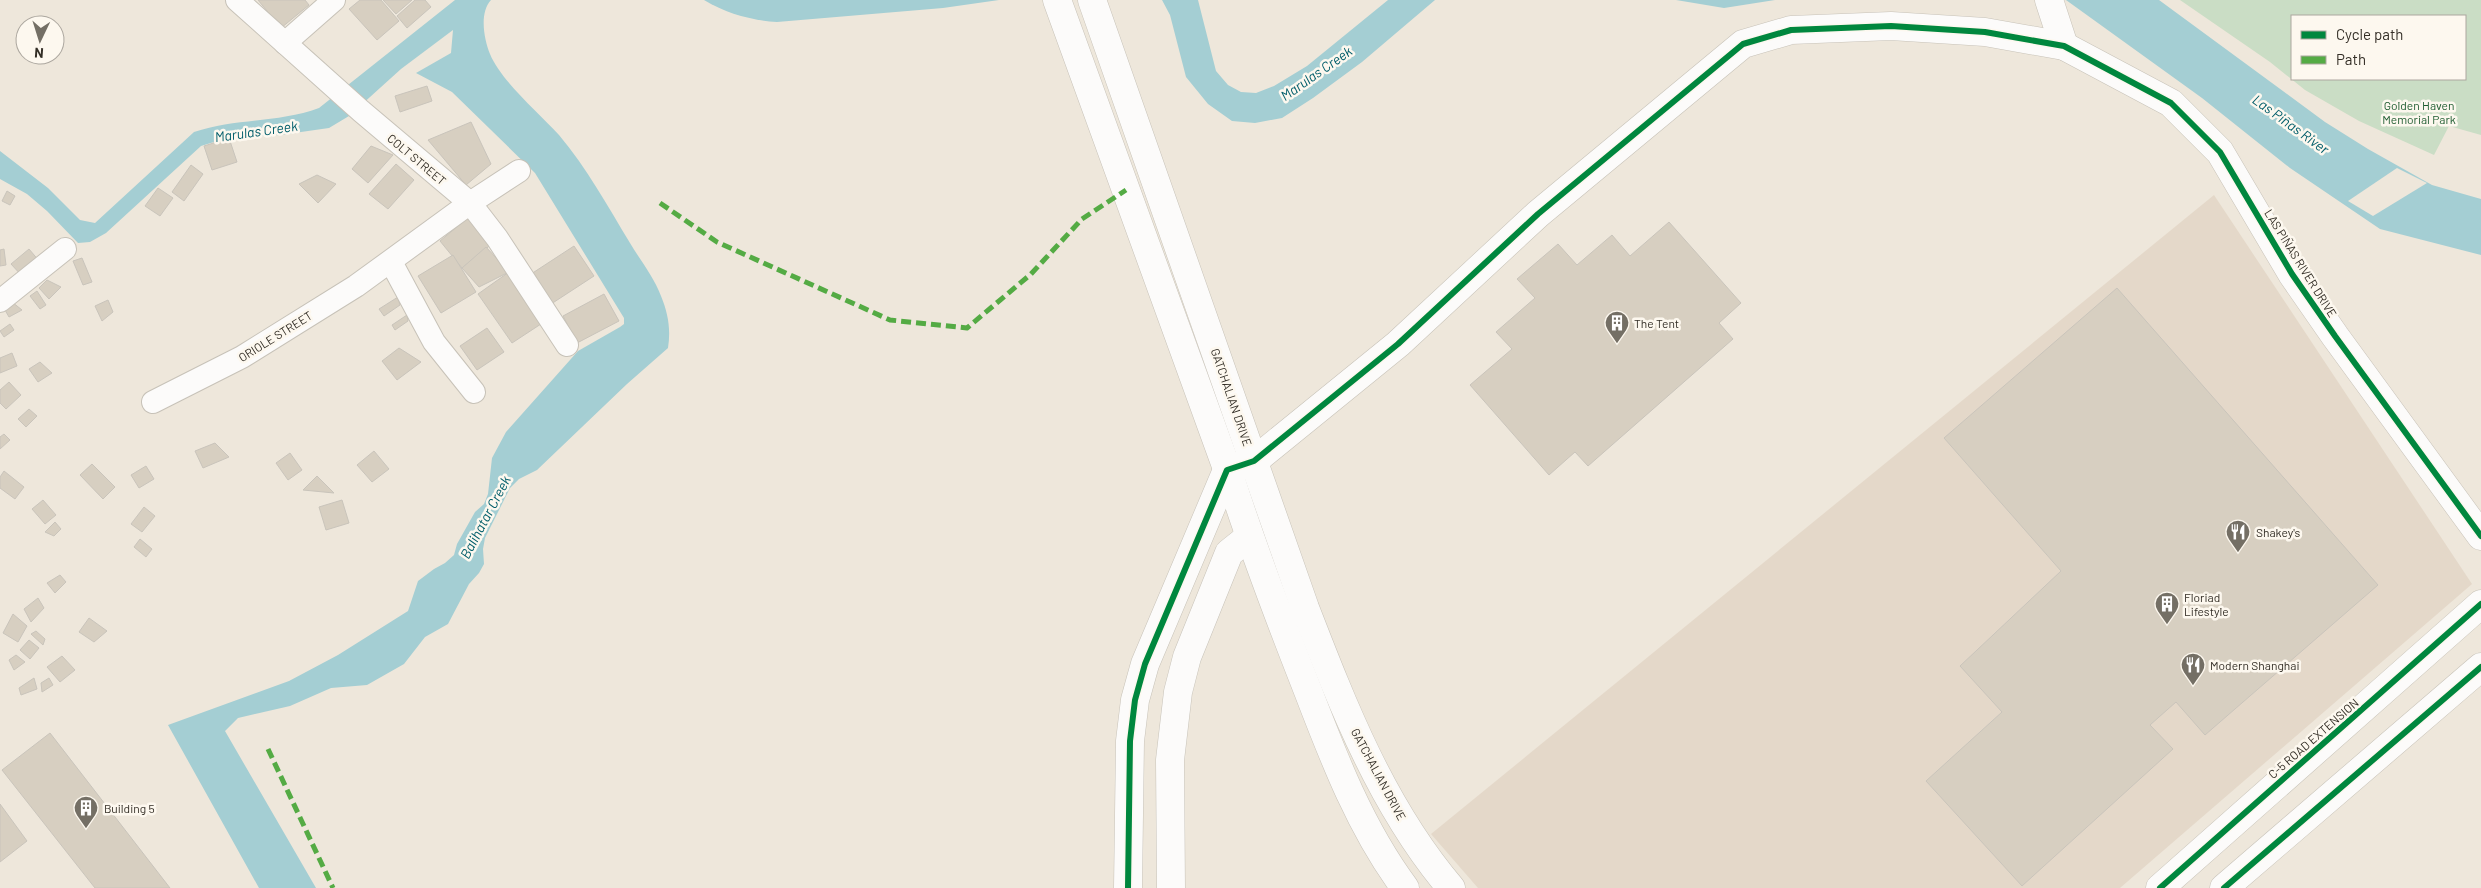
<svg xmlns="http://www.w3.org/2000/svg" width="2481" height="888" viewBox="0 0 2481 888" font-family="Barlow,sans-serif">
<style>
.commercial{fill:#e4d8c9}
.green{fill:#caddc5;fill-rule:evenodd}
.water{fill:#a4ced3}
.pier{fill:#eee7db}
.building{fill:#d7cfc1;stroke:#c9c4bb}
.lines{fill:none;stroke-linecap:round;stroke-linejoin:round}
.street-casing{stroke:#c7c2b8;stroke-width:24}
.secondary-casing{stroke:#c7c2b8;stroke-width:29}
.primary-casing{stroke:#c7c2b8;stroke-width:29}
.street{stroke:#fcfbfa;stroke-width:22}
.secondary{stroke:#fcfbfa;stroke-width:28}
.primary{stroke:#fcfbfa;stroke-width:28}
.quiet{stroke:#54ab44;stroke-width:5;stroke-dasharray:10 5;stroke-linecap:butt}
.cycleway-casing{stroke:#fdf8ef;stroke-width:9}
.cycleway{stroke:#00873e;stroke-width:6}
.labels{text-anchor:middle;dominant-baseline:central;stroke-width:5;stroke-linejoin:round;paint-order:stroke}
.park-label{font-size:12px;fill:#1d5b2f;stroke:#fdf8ef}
.street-label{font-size:12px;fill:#332e26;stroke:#fdf8ef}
.poi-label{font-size:12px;fill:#332e26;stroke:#fdf8ef;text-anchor:start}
.water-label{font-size:14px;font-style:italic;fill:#005d6a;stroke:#fdf8ef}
</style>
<rect width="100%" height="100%" fill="#eee7db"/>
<path class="commercial" d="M2214,195L2472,584L2120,888H1478L1431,834Z"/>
<path class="green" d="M2180,0H2481V135L2449,126L2434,155L2359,121L2305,90L2270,62ZM2292,16H2465V79H2292Z"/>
<g class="water">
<path d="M455,0H491C479,13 484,39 490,54C501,81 539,113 559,135C587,168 608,207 630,243C640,260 654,277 661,296C668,313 671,329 668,348L627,384L537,470L519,479L510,488L485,538L483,549L484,564L479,573L469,584L448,624L425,637L404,664L367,685L331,688L290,706L238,718L225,731L316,888H259L168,725L289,681L338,655L408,611L418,581L434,569L445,563L454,555L457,544L475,512L484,504L488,494L492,458L506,432L578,351L620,327L624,324V318L535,173L452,92L416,73L451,53L453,30L401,69L349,116L329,128L280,135L230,137L201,146L106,233L90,242L78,243L47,211L27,194L0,179V151L48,188L80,220L95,223L194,132C235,118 279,123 319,108Z"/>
<path d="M704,0H999L943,8L777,22C750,20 728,14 704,0Z"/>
<path d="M1162,0H1198L1216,71L1228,85L1241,92L1256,93L1274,86L1307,66L1388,0H1435L1362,62L1313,98L1282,118L1255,123L1232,121L1208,104L1186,77L1170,15Z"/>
<path d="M1676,0H1775L1724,8Z"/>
<path d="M2066,0H2159L2325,122L2368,149L2432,185L2481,199V255L2380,229L2290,168L2202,98Z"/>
</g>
<path class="pier" d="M2397,168L2427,183L2373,216L2348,201Z"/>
<g class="building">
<path d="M258,0H305L309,5L281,28Z"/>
<path d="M360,0H381L399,21L377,40L349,9Z"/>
<path d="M383,0H412L396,14Z"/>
<path d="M415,0H425L431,7L407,28L397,16Z"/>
<path d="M427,86L432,101L400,112L395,96Z"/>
<path d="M471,122L491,164L466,185L428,140Z"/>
<path d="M229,138L237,162L212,170L204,146Z"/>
<path d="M371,146L393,155L368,183L352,169Z"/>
<path d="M396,164L414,180L388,209L369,194Z"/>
<path d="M191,165L203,174L184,201L172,192Z"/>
<path d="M317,175L336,184L318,203L299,184Z"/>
<path d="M158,188L173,198L160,216L145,206Z"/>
<path d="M7,191L15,196L10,205L2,201Z"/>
<path d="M470,216L493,243L462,268L440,241Z"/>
<path d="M1669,222L1741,303L1719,323L1733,339L1588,466L1575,452L1549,475L1470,385L1512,349L1496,332L1535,298L1517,279L1558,244L1577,265L1612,235L1630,256Z"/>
<path d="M574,246L594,276L548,306L528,276Z"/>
<path d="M486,247L509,272L479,287L462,268Z"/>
<path d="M4,249L6,265L0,266V250Z"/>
<path d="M29,249L40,262L23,277L11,264Z"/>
<path d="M453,255L476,292L441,313L418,276Z"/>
<path d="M82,258L92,282L83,285L73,261Z"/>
<path d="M509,272L544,322L512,343L478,294Z"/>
<path d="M47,280L61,287L49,299L39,288Z"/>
<path d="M2117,288L2378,585L2205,735L2176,702L2150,725L2173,749L2022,886L1926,781L2002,712L1960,666L2061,571L1944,438Z"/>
<path d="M37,291L46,305L40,309L30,296Z"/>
<path d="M604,294L619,321L577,343L563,316Z"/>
<path d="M398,297L400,305L384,316L379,309Z"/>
<path d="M108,300L113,312L102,321L95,306Z"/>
<path d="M12,302L22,310L9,317L5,310Z"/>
<path d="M407,315L408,321L395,330L392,325Z"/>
<path d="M10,324L14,330L4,337L0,331Z"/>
<path d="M487,328L504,352L477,370L460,346Z"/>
<path d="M399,348L421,362L397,380L382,361Z"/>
<path d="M12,353L17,366L0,373V358Z"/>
<path d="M40,362L52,373L38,382L29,369Z"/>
<path d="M9,382L21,395L6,409L0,403V390Z"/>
<path d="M29,409L37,416L26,427L18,419Z"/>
<path d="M4,434L10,440L0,449V437Z"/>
<path d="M215,443L229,457L203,468L195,451Z"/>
<path d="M374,451L389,469L372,482L357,465Z"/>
<path d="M290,453L302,470L288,480L276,463Z"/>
<path d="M92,464L115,487L103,499L80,475Z"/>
<path d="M146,466L154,479L139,488L131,475Z"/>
<path d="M4,471L24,487L15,499L0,488V477Z"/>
<path d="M317,476L334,493L303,490Z"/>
<path d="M43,500L56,515L45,524L32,509Z"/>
<path d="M342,500L349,523L326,530L319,507Z"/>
<path d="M144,507L155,516L142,532L131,524Z"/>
<path d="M55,522L61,529L54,536L45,532Z"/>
<path d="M140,539L152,549L146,557L134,547Z"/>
<path d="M60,575L66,582L55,593L47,583Z"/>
<path d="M38,598L44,608L31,622L24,609Z"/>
<path d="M13,614L27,626L18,642L3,633Z"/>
<path d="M89,618L107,631L94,642L79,632Z"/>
<path d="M36,631L45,639L43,645L31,634Z"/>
<path d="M29,640L39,648L30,659L20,650Z"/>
<path d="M16,655L25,662L14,670L9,660Z"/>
<path d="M62,656L75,670L60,682L47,667Z"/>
<path d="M34,678L37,689L21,695L19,688Z"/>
<path d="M49,678L53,685L42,692L41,683Z"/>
<path d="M50,733L170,888H95L2,770Z"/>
<path d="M0,804L27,841L0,862Z"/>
</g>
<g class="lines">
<defs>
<g id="street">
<path d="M237,0L361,111L470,203L497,238L567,345"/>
<path d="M285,43L334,0"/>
<path d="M391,262L434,342L474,392"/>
<path d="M0,301L65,249"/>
<path d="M153,402L242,357L356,286L470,203L519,171"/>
</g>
<g id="secondary">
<path d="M1057,0L1230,477C1253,549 1280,620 1308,691C1334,759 1361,829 1405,888"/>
<path d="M1092,0L1305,608C1343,706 1382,807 1451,888"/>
<path d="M2049,0L2064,46"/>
<path d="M1128,888L1130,741L1135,700L1145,664L1227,470L1254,461L1398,344L1538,214L1743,44L1791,30L1891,26L1985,32L2064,46L2171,103L2220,152L2292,274L2335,336L2481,536"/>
<path d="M1171,888L1170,760L1178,692L1187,657L1229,553L1249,537"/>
</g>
<g id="primary">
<path d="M2160,888L2481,604"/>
<path d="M2224,888L2481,667"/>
</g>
</defs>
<use href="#street" class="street-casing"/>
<use href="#secondary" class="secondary-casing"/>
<use href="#primary" class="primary-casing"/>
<use href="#street" class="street"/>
<use href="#secondary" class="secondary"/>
<use href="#primary" class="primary"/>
<g class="quiet">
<path d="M660,203L717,242L890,320L967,328L1031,274L1082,219L1126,190"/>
<path d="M268,749L333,888"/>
</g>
<defs>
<g id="cycleway">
<path d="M1128,888L1130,741L1135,700L1145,664L1227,470L1254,461L1398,344L1538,214L1743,44L1791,30L1891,26L1985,32L2064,46L2171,103L2220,152L2292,274L2335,336L2481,536"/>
<path d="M2160,888L2481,604"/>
<path d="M2224,888L2481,667"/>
</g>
</defs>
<use href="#cycleway" class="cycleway-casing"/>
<use href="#cycleway" class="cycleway"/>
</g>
<defs>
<symbol id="building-pin" viewBox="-11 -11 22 30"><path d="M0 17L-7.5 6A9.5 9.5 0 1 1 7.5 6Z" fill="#746f65" stroke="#fdf8ef"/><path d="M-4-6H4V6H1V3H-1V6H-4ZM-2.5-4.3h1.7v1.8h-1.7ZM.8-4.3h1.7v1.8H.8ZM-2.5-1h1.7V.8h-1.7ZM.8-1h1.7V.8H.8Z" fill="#fff"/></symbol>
<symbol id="restaurant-pin" viewBox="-11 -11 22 30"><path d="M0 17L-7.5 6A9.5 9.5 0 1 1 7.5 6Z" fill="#746f65" stroke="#fdf8ef"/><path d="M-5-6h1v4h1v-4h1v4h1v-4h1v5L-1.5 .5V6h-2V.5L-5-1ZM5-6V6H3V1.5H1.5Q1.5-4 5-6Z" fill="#fff"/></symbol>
</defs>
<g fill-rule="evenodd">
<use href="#building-pin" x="1603" y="309" width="28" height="38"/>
<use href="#restaurant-pin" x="2224" y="518" width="28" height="38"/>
<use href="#building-pin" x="2153" y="590" width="28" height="38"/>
<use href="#restaurant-pin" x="2179" y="651" width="28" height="38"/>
<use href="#building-pin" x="72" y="794" width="28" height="38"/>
</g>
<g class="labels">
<g class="park-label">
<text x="2419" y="105">Golden Haven<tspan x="2419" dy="14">Memorial Park</tspan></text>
</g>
<g class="street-label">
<text transform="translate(417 159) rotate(40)">COLT STREET</text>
<text transform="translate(2301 263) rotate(58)">LAS PIÑAS RIVER DRIVE</text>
<text transform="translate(275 336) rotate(-32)">ORIOLE STREET</text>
<text transform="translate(1232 397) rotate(71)">GATCHALIAN DRIVE</text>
<text transform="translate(2313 738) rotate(-41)">C-5 ROAD EXTENSION</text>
<text transform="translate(1379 774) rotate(62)">GATCHALIAN DRIVE</text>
</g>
<g class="poi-label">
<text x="1634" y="323">The Tent</text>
<text x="2256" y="532">Shakey's</text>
<text x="2184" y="597">Floriad<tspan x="2184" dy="14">Lifestyle</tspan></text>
<text x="2210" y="665">Modern Shanghai</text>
<text x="104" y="808">Building 5</text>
</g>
<g class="water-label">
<text transform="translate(1316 73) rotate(-35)">Marulas Creek</text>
<text transform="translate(2291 124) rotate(36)">Las Piñas River</text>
<text transform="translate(256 131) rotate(-8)">Marulas Creek</text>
<text transform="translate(485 517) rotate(-62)">Balihatar Creek</text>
</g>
</g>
<rect x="2291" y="15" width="175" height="65" fill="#fdf8ef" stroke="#aca79f"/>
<rect x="2301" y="31" width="25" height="8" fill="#00873e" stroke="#aca79f"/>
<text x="2336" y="40" font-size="15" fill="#332e26">Cycle path</text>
<rect x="2301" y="56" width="25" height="8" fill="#54ab44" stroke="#aca79f"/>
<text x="2336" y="65" font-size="15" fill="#332e26">Path</text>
<g transform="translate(40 40) rotate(184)"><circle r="24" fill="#fdf8ef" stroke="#aca79f"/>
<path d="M0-4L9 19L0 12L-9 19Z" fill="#746f65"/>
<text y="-8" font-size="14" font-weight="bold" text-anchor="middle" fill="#332e26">N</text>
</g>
</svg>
